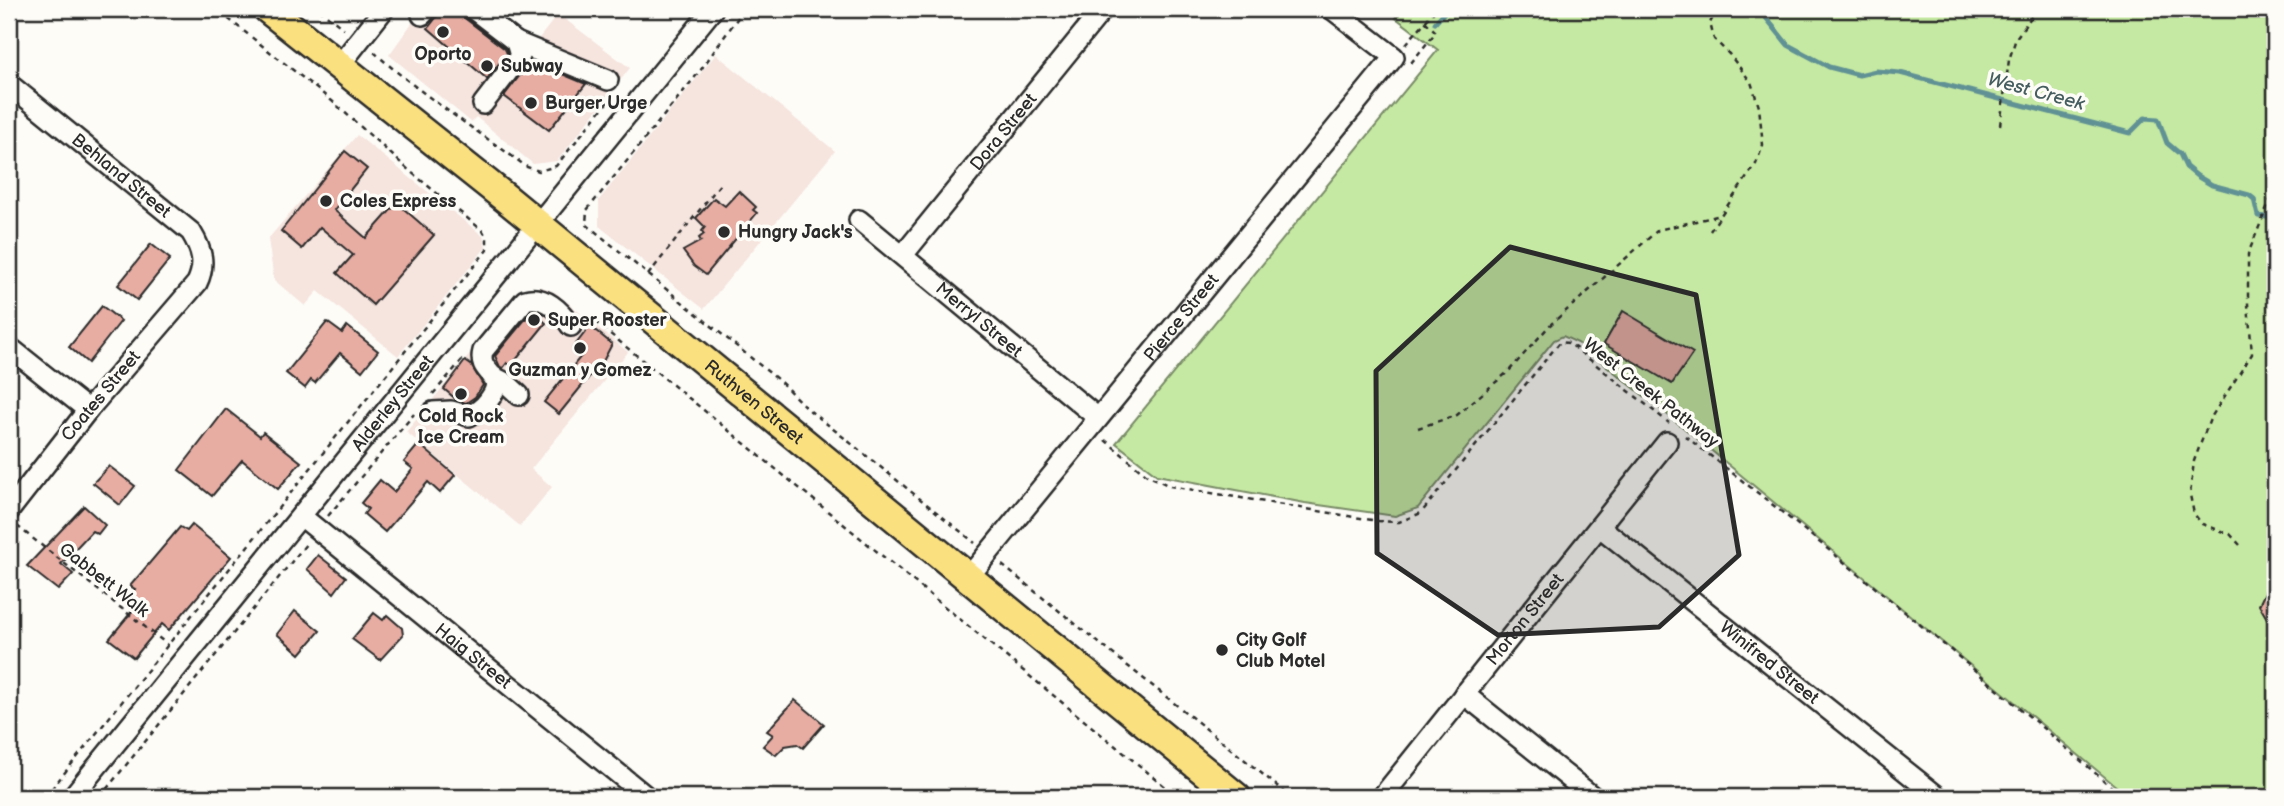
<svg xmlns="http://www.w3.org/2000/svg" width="2284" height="806" viewBox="0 0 2284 806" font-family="'Balsamiq Sans',sans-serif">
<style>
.built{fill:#f6e4de}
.green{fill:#c5e9a2;stroke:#788a66;stroke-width:2}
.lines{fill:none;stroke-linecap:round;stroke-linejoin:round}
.stream{stroke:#609194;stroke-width:5}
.building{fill:#e7ada3;stroke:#2b2b2b;stroke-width:2}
.minor-casing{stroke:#2b2b2b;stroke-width:24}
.highway-casing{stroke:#2b2b2b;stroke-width:33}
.path{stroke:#2b2b2b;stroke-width:2.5;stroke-dasharray:5 5;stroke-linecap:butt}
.minor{stroke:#fdfcf7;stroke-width:19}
.highway{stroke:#fbe080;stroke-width:28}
.marked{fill:#2b2b2b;fill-opacity:0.2;stroke:#2b2b2b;stroke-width:5;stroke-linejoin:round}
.poi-dot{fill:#2b2b2b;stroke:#fdfcf7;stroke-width:2.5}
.labels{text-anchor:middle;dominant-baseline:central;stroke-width:7;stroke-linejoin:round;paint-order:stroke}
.poi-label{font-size:18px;font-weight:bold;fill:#2b2b2b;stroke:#fdfcf7;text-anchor:start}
.street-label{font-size:18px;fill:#2b2b2b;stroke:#fdfcf7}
.water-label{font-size:19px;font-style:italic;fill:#465e60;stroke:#fdfcf7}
</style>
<rect width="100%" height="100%" fill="#fdfcf7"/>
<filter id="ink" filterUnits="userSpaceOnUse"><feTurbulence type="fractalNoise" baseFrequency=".0143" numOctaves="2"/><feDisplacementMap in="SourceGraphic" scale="14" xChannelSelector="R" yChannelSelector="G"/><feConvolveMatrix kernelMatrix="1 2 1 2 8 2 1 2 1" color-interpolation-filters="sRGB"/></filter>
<g filter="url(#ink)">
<g class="built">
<path d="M422,9H485L533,46L558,14L630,68L557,161L533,164L476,117L471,122L389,55Z"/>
<path d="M716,54L835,151L704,309L599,226V200Z"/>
<path d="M357,135L483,236L486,247L398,356L318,291L305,306L274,280L268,239Z"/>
<path d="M535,287L545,288L556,293L628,352L531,469L552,487L520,526L406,432L518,296L526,290Z"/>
</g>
<path class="green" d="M1404,9H2275V797H2129L1689,432L1578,343L1563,336L1554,340L1418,508L1395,516L1305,503L1157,475L1116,443L1438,50L1396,18Z"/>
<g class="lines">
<g class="stream">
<path d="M1759,9L1788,45L1829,67L1859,75L1876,71L1900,73L2130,133L2145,118L2158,119L2167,143L2180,154L2186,167L2197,176L2212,185L2249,195L2254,199L2258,216L2275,218"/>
<path d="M1435,23L1447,9"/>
</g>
</g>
<g class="building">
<path d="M443,9H461L466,19L505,49L507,53L487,79L428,28Z"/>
<path d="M531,61L586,84L549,130L504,96Z"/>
<path d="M345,151L367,169L334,210L366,238L397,203L434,235L373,305L337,273L353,255L320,227L302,249L281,231Z"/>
<path d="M739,191L756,207L753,210L757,213L706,275L694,266L683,251L701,241L699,238L704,234L702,231L705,227L696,218L714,198L725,206Z"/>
<path d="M151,244L170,259L137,300L118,285Z"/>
<path d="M102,306L121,321L88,363L69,347Z"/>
<path d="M532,311L546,323L511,366L507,363L503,368L500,367L495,356Z"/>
<path d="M1623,311L1693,353L1672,384L1604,344Z"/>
<path d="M327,322L342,333L347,326L378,351L362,371L340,353L315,383L311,380L305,388L286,373Z"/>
<path d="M590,326L612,344L599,369L597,367L559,414L544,402L582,355L573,348Z"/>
<path d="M465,361L471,365L483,385L475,397L466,403L457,400L444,389Z"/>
<path d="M226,409L260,436L263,432L301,462L278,489L242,460L212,496L179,470Z"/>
<path d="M419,444L455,475L440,493L428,482L385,532L364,514L368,509L361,503L380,480L394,492L413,469L404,462Z"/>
<path d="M109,466L135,486L120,505L93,483Z"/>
<path d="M84,506L105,525L98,534L92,531L61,564L73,574L58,590L27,566Z"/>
<path d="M192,525L231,557L169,630L162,624L134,658L109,639L138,604L129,596L135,589L130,586L180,527L187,531Z"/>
<path d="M318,555L346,577L334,593L307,569Z"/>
<path d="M2275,571V632L2259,605Z"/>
<path d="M295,611L320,631L300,654L277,634Z"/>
<path d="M374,613L383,620L387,615L402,628L403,635L380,660L352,639Z"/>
<path d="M795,700L824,724L803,748L797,744L785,746L776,755L763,746L773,735L767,731Z"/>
</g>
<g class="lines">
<defs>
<g id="minor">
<path d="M473,9L516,42L520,56L483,104"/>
<path d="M422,15L427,9"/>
<path d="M516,42L608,80"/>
<path d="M339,66L384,9"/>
<path id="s1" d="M9,84L191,232C202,250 206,264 197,283L88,410L9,511"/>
<path id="s2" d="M859,220L1098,418"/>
<path id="s3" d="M903,255L1103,9"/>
<path d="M9,347L88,410"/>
<path d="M494,377L506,383L519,395"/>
<path d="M433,412L451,411L469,416C477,412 483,408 488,401C510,373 476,375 483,351L525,300C544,294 561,311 571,326"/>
<path id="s4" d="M301,516L647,797"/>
<path id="s5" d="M1600,527L1938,797"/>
<path id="s6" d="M967,579L1394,57L1332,9"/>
<path d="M1464,694L1593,797"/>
<path id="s7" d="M72,797L713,9"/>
<path id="s8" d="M1382,797L1667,442"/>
</g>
<g id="highway">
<path id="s9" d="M268,9L508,200L1236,797"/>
</g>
</defs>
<use href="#minor" class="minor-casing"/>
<use href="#highway" class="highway-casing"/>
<g class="path">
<path d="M319,9L344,29"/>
<path d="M744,9L700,71L587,210L586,224L777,379C791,391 802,406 817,416L975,543"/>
<path d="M1406,44L1436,9"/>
<path d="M374,52C421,95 475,129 527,167L539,171L556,166L610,99"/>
<path d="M1411,63L1436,32L1425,21"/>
<path d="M2000,125L2009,60L2016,38L2037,9"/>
<path d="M1710,231L1756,164L1763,145L1759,107L1751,82L1729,54L1714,39L1710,23L1717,9"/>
<path d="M648,275L721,183"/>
<path d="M587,315L1178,797"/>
<path d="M433,394L463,359"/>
<path d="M1418,428L1457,415L1509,371L1550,325L1658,230L1721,215"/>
<path d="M1685,436C1835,552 1980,673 2123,797"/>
<path d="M1105,440L1147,475L1170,486L1378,521L1399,522L1421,513L1560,342L1569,343L1669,423"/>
<path d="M328,516L414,414"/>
<path d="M17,526L168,645"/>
<path d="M2240,545L2230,534L2202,524L2194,514L2190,495L2194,461L2210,419L2252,354L2248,304V254L2275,188"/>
<path d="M1002,565L1291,797"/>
<path d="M45,797L487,250V238L483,231L411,172L332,101L216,9"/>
<path d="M100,797L307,543"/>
</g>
<use href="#minor" class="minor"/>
<use href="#highway" class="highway"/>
</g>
</g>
<path class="marked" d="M1510,247L1696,295L1739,555L1659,627L1498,635L1377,553L1376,371Z"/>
<g class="poi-dot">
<circle cx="443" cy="32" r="7"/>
<circle cx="487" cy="66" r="7"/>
<circle cx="531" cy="103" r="7"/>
<circle cx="326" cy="201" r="7"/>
<circle cx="724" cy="232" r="7"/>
<circle cx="534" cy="320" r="7"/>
<circle cx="580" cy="348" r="7"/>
<circle cx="461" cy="394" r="7"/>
<circle cx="1222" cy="650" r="7"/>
</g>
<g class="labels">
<g class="poi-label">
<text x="443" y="54" text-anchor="middle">Oporto</text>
<text x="501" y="66">Subway</text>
<text x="545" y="103">Burger Urge</text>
<text x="340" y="201">Coles Express</text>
<text x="738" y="232">Hungry Jack's</text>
<text x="548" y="320">Super Rooster</text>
<text x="580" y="370" text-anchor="middle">Guzman y Gomez</text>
<text x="461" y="416" text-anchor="middle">Cold Rock<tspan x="461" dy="21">Ice Cream</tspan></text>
<text x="1236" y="640">City Golf<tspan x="1236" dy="21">Club Motel</tspan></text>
</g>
<g class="street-label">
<text stroke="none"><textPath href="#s3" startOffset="159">Dora Street</textPath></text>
<text stroke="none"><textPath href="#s1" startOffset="145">Behland Street</textPath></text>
<text stroke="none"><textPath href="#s2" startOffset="156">Merryl Street</textPath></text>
<text stroke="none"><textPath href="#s6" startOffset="338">Pierce Street</textPath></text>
<text transform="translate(1651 393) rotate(38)">West Creek Pathway</text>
<text transform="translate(101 396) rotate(-50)">Coates Street</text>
<text stroke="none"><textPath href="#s9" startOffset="625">Ruthven Street</textPath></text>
<text stroke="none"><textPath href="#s7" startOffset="508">Alderley Street</textPath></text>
<text transform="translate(104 580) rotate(38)">Gabbett Walk</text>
<text stroke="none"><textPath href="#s8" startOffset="228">Morton Street</textPath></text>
<text stroke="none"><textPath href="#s4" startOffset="222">Haig Street</textPath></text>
<text stroke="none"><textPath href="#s5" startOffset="217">Winifred Street</textPath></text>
</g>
<g class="water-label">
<text transform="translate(2036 92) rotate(15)">West Creek</text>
</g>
</g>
<rect width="2284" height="806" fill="none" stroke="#fdfcf7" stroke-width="35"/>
<rect x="18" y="18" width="2249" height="771" fill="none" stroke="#2b2b2b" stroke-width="2.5" filter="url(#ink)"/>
</svg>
